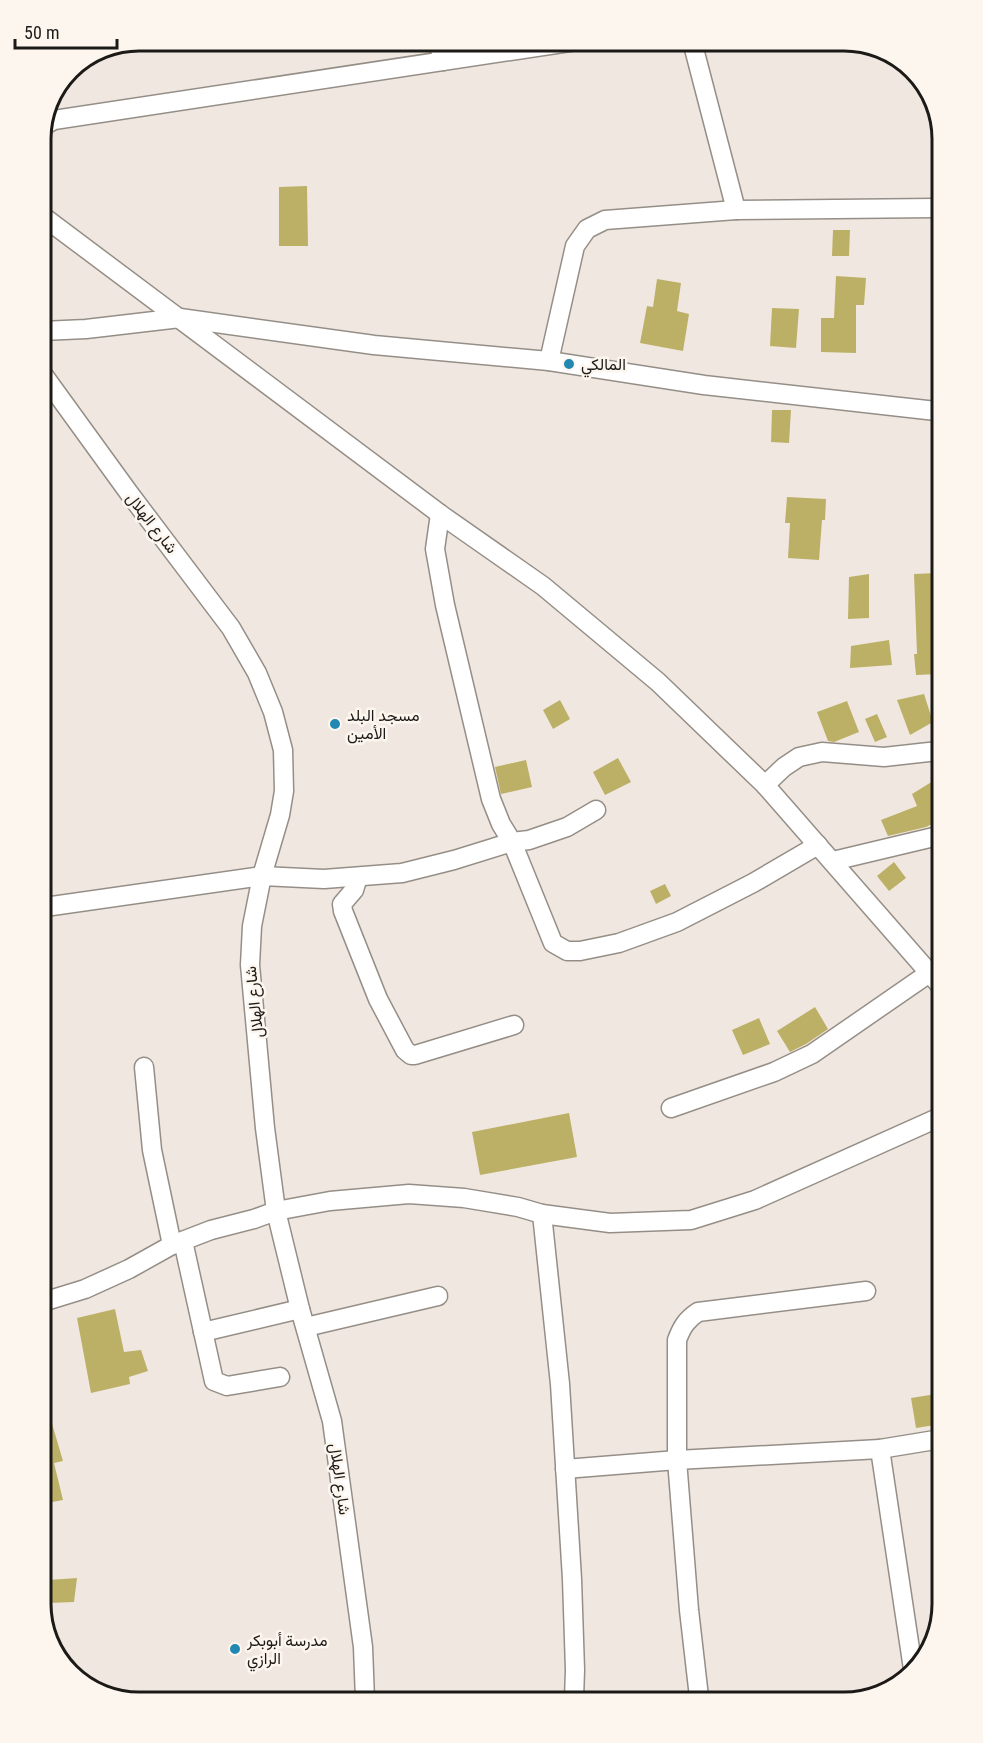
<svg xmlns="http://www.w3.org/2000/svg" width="983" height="1743" viewBox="0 0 983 1743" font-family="'Roboto Condensed',Vazirmatn,sans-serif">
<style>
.building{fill:#bcb066}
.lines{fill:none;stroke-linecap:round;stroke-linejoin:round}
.minor-casing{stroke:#958e87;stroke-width:21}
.minor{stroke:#fff;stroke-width:18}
.poi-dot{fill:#2188b1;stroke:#fdf6ee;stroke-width:2}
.labels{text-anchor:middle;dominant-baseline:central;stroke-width:5;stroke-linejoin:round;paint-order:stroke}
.poi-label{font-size:16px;fill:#1c1a17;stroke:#fdf6ee;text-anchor:start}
.street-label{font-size:16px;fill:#1c1a17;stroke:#fdf6ee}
.rim{fill:none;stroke:#1c1a17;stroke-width:3}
</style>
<rect width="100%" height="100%" fill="#f0e8e0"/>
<g class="building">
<path d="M307,186L308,246H279V187Z"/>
<path d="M833,230H850L849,256H832Z"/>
<path d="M836,276L866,278L864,305H856V353L821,352V318H834Z"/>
<path d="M657,279L681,283L677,311L689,314L683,351L640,343L647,306L653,307Z"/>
<path d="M772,308L799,309L796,348L770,346Z"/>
<path d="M772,410H791L789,443L771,442Z"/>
<path d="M787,497L826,499L825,520H822L819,560L788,558L790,523H785Z"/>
<path d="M937,573L938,674L916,675L914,654H917L914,574Z"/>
<path d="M869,574V618L848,619L849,577Z"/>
<path d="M889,640L892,665L850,668L851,646Z"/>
<path d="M924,694L933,722L910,735L897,700Z"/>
<path d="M560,700L570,719L553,729L543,710Z"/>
<path d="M847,701L859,732L834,742L828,741L817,712Z"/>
<path d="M877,714L887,737L875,742L865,719Z"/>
<path d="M618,758L631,782L605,795L593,772Z"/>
<path d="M526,760L532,787L501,794L495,767Z"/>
<path d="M938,778V821L926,827L888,836L881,820L917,806L912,794Z"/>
<path d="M894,862L906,878L889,891L877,876Z"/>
<path d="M665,884L671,896L656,904L650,891Z"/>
<path d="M815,1007L828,1029L806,1044L790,1052L777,1031Z"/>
<path d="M759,1018L770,1044L743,1055L732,1030Z"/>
<path d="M569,1113L577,1157L480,1175L472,1132Z"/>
<path d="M115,1309L124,1352L141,1350L148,1371L129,1377L130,1384L91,1393L77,1318Z"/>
<path d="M936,1394L941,1424L916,1428L911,1398Z"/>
<path d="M47,1417H50L63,1461L54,1463L63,1500L47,1503Z"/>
<path d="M77,1578L74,1602L48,1603V1580Z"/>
</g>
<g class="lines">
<defs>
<g id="minor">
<path d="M438,41L443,61"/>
<path d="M692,41L736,210"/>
<path d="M45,125L54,120L576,41"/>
<path d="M41,215L440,514L543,586L658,682L765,785L939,984"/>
<path d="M42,331L86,329L180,318L374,345L549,361L704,385L936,411"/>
<path d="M549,361L575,246L587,229L605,220L736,210L935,208"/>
<path d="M42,373L129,493L231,628L257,673L273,712L283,750L284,791L280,815L262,876L252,926L250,965L265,1128L276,1211L300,1309L332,1421L363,1647L365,1700"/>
<path d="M440,514L435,549L445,605L491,799L501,824L512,842L553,943L567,951H580L619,943L677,922L753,883L818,845"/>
<path d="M765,785L784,767L799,757L822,752L884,757L938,751"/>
<path d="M833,861L938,836"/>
<path d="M358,877L354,890L342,904L343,911L378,999L405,1050L411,1055H415L514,1025"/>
<path d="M45,907L262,876L324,879L402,873L454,860L512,842L529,840L567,827L596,810"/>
<path d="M144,1067L152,1150L172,1245"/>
<path d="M671,1108L774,1072L812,1054L938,967"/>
<path d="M542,1214L560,1384L572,1579L575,1670L574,1698"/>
<path d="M183,1241L214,1381L227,1386L280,1377"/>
<path d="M46,1301L85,1289L129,1269L172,1245L211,1230L254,1219L276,1211L330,1201L409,1194L464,1198L518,1207L542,1214L610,1223L691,1220L755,1200L940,1117"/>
<path d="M306,1327L438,1296"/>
<path d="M203,1332L300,1309"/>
<path d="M880,1449L913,1669"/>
<path d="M565,1469L677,1460L880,1449L941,1439"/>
<path d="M699,1697L689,1610L677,1460V1340C682,1327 686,1320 698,1312L866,1291"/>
</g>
</defs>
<use href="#minor" class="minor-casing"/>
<use href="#minor" class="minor"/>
</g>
<g class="poi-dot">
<circle cx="569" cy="364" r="6"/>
<circle cx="335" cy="724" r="6"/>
<circle cx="235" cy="1649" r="6"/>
</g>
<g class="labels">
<g class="poi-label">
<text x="581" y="364">المالكي</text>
<text x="347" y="715">مسجد البلد<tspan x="347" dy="18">الأمين</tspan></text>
<text x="247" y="1640">مدرسة أبوبكر<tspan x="247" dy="18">الرازي</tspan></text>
</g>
<g class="street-label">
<text transform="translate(152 523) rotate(52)">شارع الهلال</text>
<text transform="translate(254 1002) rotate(-96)">شارع الهلال</text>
<text transform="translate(340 1479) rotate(82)">شارع الهلال</text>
</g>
</g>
<path d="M0 0H983V1743H0ZM139 51H844A88 88 0 0 1 932 139V1604A88 88 0 0 1 844 1692H139A88 88 0 0 1 51 1604V139A88 88 0 0 1 139 51Z" fill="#fdf6ee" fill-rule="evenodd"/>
<path class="rim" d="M139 51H844A88 88 0 0 1 932 139V1604A88 88 0 0 1 844 1692H139A88 88 0 0 1 51 1604V139A88 88 0 0 1 139 51Z"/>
<path d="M15 39v9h102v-9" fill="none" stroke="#1c1a17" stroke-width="3"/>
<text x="24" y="39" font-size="18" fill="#1c1a17" stroke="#fdf6ee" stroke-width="4.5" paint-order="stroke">50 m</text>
</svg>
